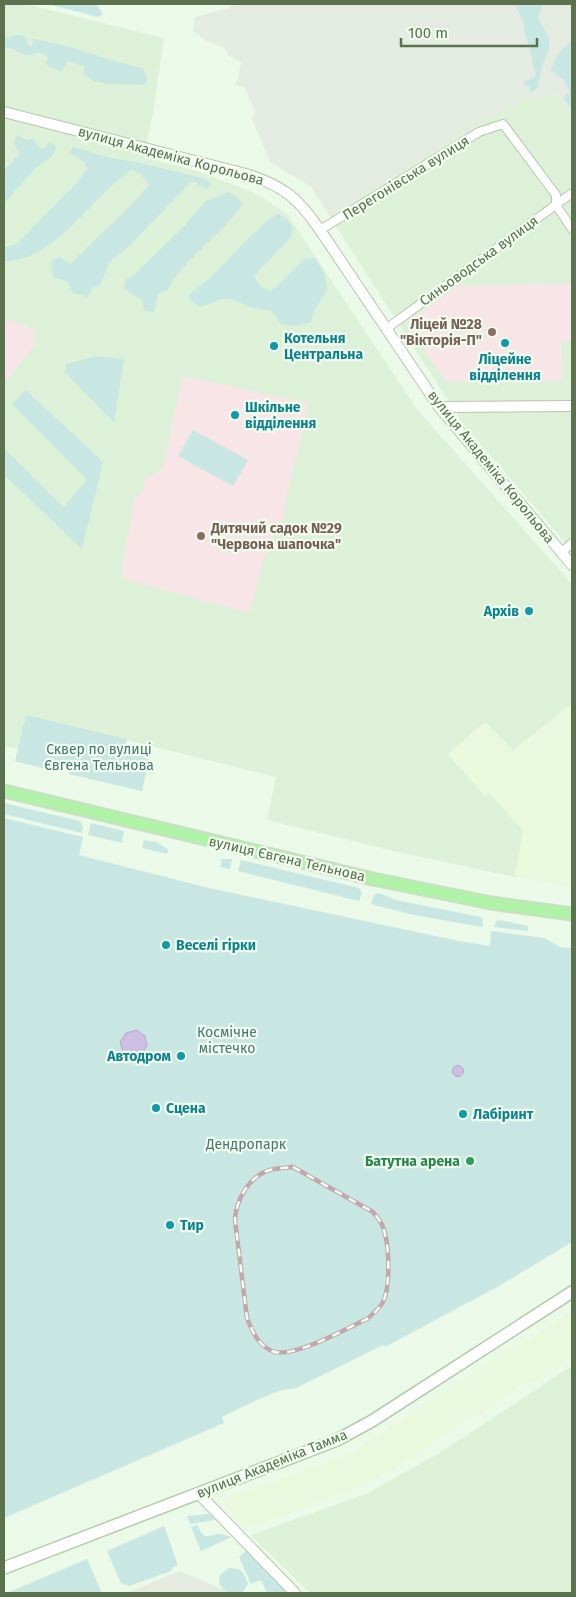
<svg xmlns="http://www.w3.org/2000/svg" width="576" height="1597" viewBox="0 0 576 1597" font-family="'Fira Sans',sans-serif">
<style>
.residential{fill:#ddf1d8}
.commercial{fill:#eaf9dd}
.industrial{fill:#e4ebe1}
.education{fill:#f7e5e7}
.green{fill:#c8e7e2}
.water{fill:#cdbfe2;stroke:#b9a6d3}
.lines{fill:none;stroke-linecap:round;stroke-linejoin:round}
.minor-casing{stroke:#b5c8ad;stroke-width:10}
.tertiary-casing{stroke:#b5c8ad;stroke-width:12}
.secondary-casing{stroke:#b5ccab;stroke-width:14}
.primary-casing{stroke:#d1d8ce;stroke-width:15}
.minor{stroke:#fff;stroke-width:8}
.tertiary{stroke:#fff;stroke-width:10}
.secondary{stroke:#fff;stroke-width:11}
.primary{stroke:#b0f2a8;stroke-width:12}
.rail-casing{stroke:#c3a7ad;stroke-width:4.5}
.rail{stroke:#f0fdef;stroke-width:2.5;stroke-dasharray:8;stroke-linecap:butt}
.education-dot{fill:#8d6e63;stroke:#f0fdef;stroke-width:2}
.culture-dot{fill:#0f9aa8;stroke:#f0fdef;stroke-width:2}
.leisure-dot{fill:#2e9e5b;stroke:#f0fdef;stroke-width:2}
.labels{text-anchor:middle;dominant-baseline:central;stroke-width:4.5;stroke-linejoin:round;paint-order:stroke}
.street-label{font-size:14px;fill:#5c724f;stroke:#f0fdef}
.education-label{font-size:14px;font-weight:bold;fill:#785e54;stroke:#f0fdef;text-anchor:end}
.culture-label{font-size:14px;font-weight:bold;fill:#0d838f;stroke:#f0fdef;text-anchor:start}
.park-label{font-size:14px;fill:#487775;stroke:#f0fdef}
.leisure-label{font-size:14px;font-weight:bold;fill:#27864d;stroke:#f0fdef;text-anchor:end}
</style>
<rect width="100%" height="100%" fill="#ebfae8"/>
<g class="residential">
<path d="M4,4H26L164,38L154,107L144,157L200,172L257,194L288,215L416,408L572,584V703L513,751L448,754L485,796L489,793L523,830L515,877L389,850L267,820L276,777L26,715L18,749L4,746Z"/>
<path d="M558,95L568,108L572,106V550L464,425L330,217L490,117L523,102L547,96Z"/>
<path d="M572,1366V1593H310L251,1535L366,1494L436,1455Z"/>
</g>
<g class="commercial">
<path d="M572,703V887L515,877L523,830L490,793L485,796L448,754L485,722L514,751Z"/>
<path d="M572,1311V1357L536,1381L523,1384L479,1415L470,1417L391,1471L353,1489L247,1529L224,1507L223,1501L226,1499L349,1454L503,1353L515,1348Z"/>
</g>
<g class="industrial">
<path d="M235,4H572V106L568,108L558,95L547,96L523,102L490,117L330,217L311,187L270,162L252,119L255,111L244,87L234,85L238,79L241,62L229,56L223,47L205,40L193,31L195,17L228,8Z"/>
<path d="M180,1571L224,1590L226,1593H126Z"/>
</g>
<g class="education">
<path d="M572,283V341L561,342L562,381L446,382L406,323L458,286Z"/>
<path d="M4,319L34,329L35,345L4,384Z"/>
<path d="M183,376L309,403L285,502L284,517L265,555L249,613L127,580L121,572L135,498L143,491L145,479L162,470Z"/>
</g>
<g class="green">
<path d="M47,4H96L103,14L98,17Z"/>
<path d="M515,4H540L542,7L538,18L549,38V48L542,67L538,87L533,92H530L529,87L524,84V81L533,78L536,75L523,23Z"/>
<path d="M20,35L26,37L28,45L32,46L33,39C71,44 106,61 143,68L148,82L143,85C125,82 98,89 84,74V66L67,61L62,71C55,69 50,69 46,63L48,58C39,49 37,55 28,55C18,54 16,47 4,48V36L11,38L13,36Z"/>
<path d="M571,41H572V108L563,99L570,92L564,80L551,70L557,55Z"/>
<path d="M18,135L26,140L33,139L39,147L44,148L49,143L56,145L55,151L52,156L37,167L4,203V170L19,155V151L14,144L15,138Z"/>
<path d="M74,147L112,158L141,163L206,179L210,183V187L205,189L194,181L190,183L130,245L109,263L101,284L93,288L88,297L73,293L68,282L54,277L50,262L60,257L70,264L134,202L149,185L142,175L132,169C94,194 54,263 4,261V245L6,247L17,244L77,182L87,169L84,162L71,153V150Z"/>
<path d="M228,192L235,196L243,203C222,236 185,256 167,291L158,293L154,312L144,311L142,300L124,289L126,280L134,275L186,224L206,201Z"/>
<path d="M278,213L289,221L293,229L290,238L254,276L261,287L270,291L277,286L304,259L315,258L325,275L327,290L314,311L311,322L297,326L282,325L272,311L252,308L231,299H221L201,307L195,304L189,298L191,293C223,270 246,235 278,213Z"/>
<path d="M98,356L124,359L114,423L65,372L66,364Z"/>
<path d="M26,390L103,462L82,549L4,475V449L64,507L87,480L12,404Z"/>
<path d="M193,430L248,460L233,486L178,456Z"/>
<path d="M26,715L127,739L124,749L150,756L142,791L69,774L70,766L56,763L54,771L15,761Z"/>
<path d="M4,803L80,821L83,826L82,833L4,814Z"/>
<path d="M4,818L83,837L79,855L209,888L459,941L490,946L491,931L544,938L560,947L572,948V1242L497,1287L385,1347L383,1345L294,1389C281,1386 237,1410 222,1417L224,1423L4,1518Z"/>
<path d="M91,823L124,831L122,843L88,835Z"/>
<path d="M144,840L156,842L168,849L167,854L142,848Z"/>
<path d="M222,859H232L230,869L220,867Z"/>
<path d="M241,860L359,888L362,893L359,901L238,871Z"/>
<path d="M379,893L396,900L481,917L483,923L482,927L414,915L371,904L374,895Z"/>
<path d="M499,920L528,926V931L494,927L496,921Z"/>
<path d="M209,1514L215,1520L190,1524L187,1516Z"/>
<path d="M198,1525C203,1540 207,1536 218,1534C222,1534 228,1536 232,1537L201,1551L191,1527Z"/>
<path d="M164,1526L178,1565L173,1567L171,1571L129,1586L121,1583L107,1551Z"/>
<path d="M246,1551L287,1593H267L261,1580L251,1584L239,1557Z"/>
<path d="M87,1559L101,1591L100,1593H7Z"/>
<path d="M229,1568L239,1569L244,1574L248,1584L242,1593H227C216,1583 216,1576 229,1568Z"/>
</g>
<g class="water">
<path d="M136,1030L145,1036L147,1046L141,1055L136,1053L132,1057L123,1052L120,1042L126,1033Z"/>
<circle cx="458" cy="1071" r="5.5"/>
</g>
<g class="lines">
<defs>
<g id="minor">
<path d="M320,230L479,132L503,124L556,195V205L572,229"/>
<path d="M386,329L572,193"/>
<path d="M561,553L572,543"/>
</g>
<g id="tertiary">
<path d="M4,112L246,174C284,186 298,198 320,230L439,407L572,565"/>
<path d="M439,407L572,406"/>
<path d="M198,1493L295,1593"/>
</g>
<path id="secondary" d="M4,1568L337,1440L372,1421L572,1292"/>
<path id="primary" d="M4,791L373,879L491,903L572,914"/>
</defs>
<use href="#minor" class="minor-casing"/>
<use href="#tertiary" class="tertiary-casing"/>
<use href="#secondary" class="secondary-casing"/>
<use href="#primary" class="primary-casing"/>
<use href="#minor" class="minor"/>
<use href="#tertiary" class="tertiary"/>
<use href="#secondary" class="secondary"/>
<use href="#primary" class="primary"/>
<defs>
<path id="rail" d="M293,1167L373,1212C375,1215 378,1218 380,1221C390,1236 391,1286 383,1302C379,1309 373,1314 367,1319C347,1328 291,1360 272,1351C258,1345 252,1331 247,1318L235,1220C236,1200 249,1176 270,1170C277,1168 285,1168 293,1167Z"/>
</defs>
<use href="#rail" class="rail-casing"/>
<use href="#rail" class="rail"/>
</g>
<g class="education-dot">
<circle cx="492" cy="332" r="5"/>
<circle cx="201" cy="536" r="5"/>
</g>
<g class="culture-dot">
<circle cx="505" cy="343" r="5"/>
<circle cx="274" cy="346" r="5"/>
<circle cx="235" cy="415" r="5"/>
<circle cx="529" cy="611" r="5"/>
<circle cx="166" cy="945" r="5"/>
<circle cx="181" cy="1056" r="5"/>
<circle cx="156" cy="1108" r="5"/>
<circle cx="463" cy="1114" r="5"/>
<circle cx="170" cy="1225" r="5"/>
</g>
<circle class="leisure-dot" cx="470" cy="1161" r="5"/>
<g class="labels">
<g class="street-label">
<text transform="translate(171 156) rotate(15)">вулиця Академіка Корольова</text>
<text transform="translate(406 178) rotate(-32)">Перегонівська вулиця</text>
<text transform="translate(479 261) rotate(-36)">Синьоводська вулиця</text>
<text transform="translate(491 467) rotate(51)">вулиця Академіка Корольова</text>
<text transform="translate(287 859) rotate(13)">вулиця Євгена Тельнова</text>
<text transform="translate(272 1464) rotate(-22)">вулиця Академіка Тамма</text>
</g>
<g class="education-label">
<text x="482" y="324">Ліцей №28<tspan x="482" dy="16">"Вікторія-П"</tspan></text>
<text x="211" y="528" text-anchor="start">Дитячий садок №29<tspan x="211" dy="16">"Червона шапочка"</tspan></text>
</g>
<g class="culture-label">
<text x="284" y="338">Котельня<tspan x="284" dy="16">Центральна</tspan></text>
<text x="505" y="359" text-anchor="middle">Ліцейне<tspan x="505" dy="16">відділення</tspan></text>
<text x="245" y="407">Шкільне<tspan x="245" dy="16">відділення</tspan></text>
<text x="519" y="611" text-anchor="end">Архів</text>
<text x="176" y="945">Веселі гірки</text>
<text x="171" y="1056" text-anchor="end">Автодром</text>
<text x="166" y="1108">Сцена</text>
<text x="473" y="1114">Лабіринт</text>
<text x="180" y="1225">Тир</text>
</g>
<g class="park-label">
<text x="99" y="749">Сквер по вулиці<tspan x="99" dy="16">Євгена Тельнова</tspan></text>
<text x="227" y="1032">Космічне<tspan x="227" dy="16">містечко</tspan></text>
<text x="246" y="1144">Дендропарк</text>
</g>
<g class="leisure-label">
<text x="460" y="1161">Батутна арена</text>
</g>
</g>
<rect width="576" height="1597" fill="none" stroke="#5c724f" stroke-width="10"/>
<path d="M401 38v8h136v-8" fill="none" stroke="#5c724f" stroke-width="2.5"/>
<text x="408" y="38" font-size="15" fill="#5c724f" stroke="#f0fdef" stroke-width="4" paint-order="stroke">100 m</text>
</svg>
